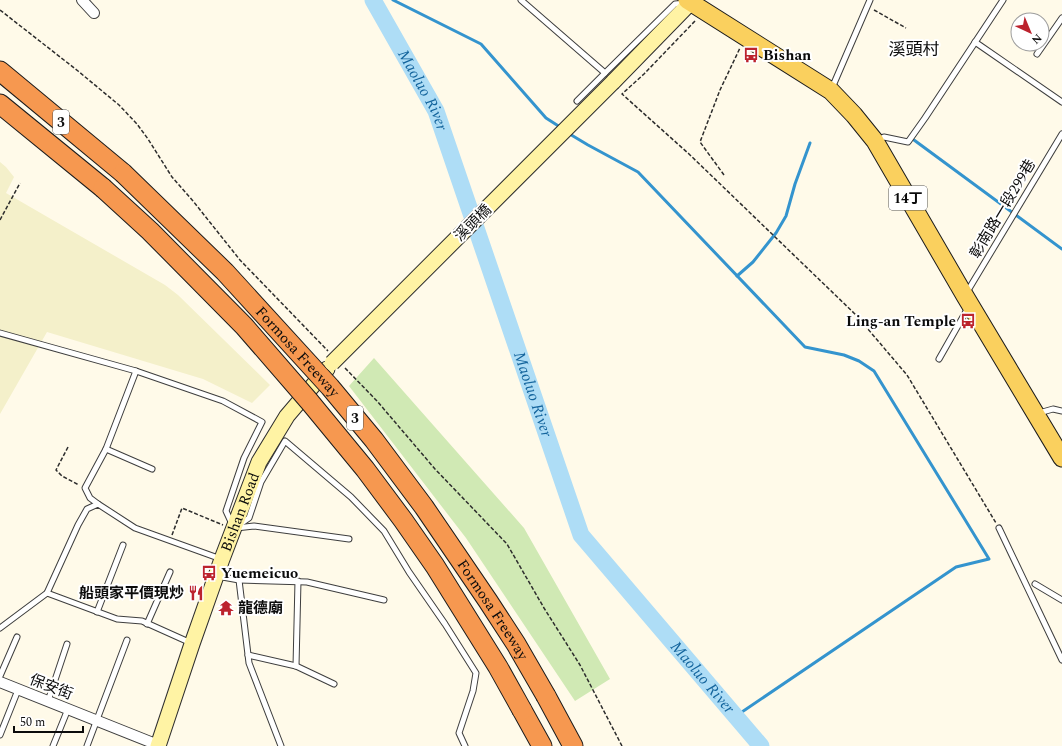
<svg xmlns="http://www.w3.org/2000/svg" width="1062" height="746" viewBox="0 0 1062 746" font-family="Spectral,'Noto Sans TC',serif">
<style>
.farmland{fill:#f4f0ca}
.green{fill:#d0e9b4}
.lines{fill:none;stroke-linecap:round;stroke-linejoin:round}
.stream{stroke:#3494ce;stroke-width:3}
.river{stroke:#aeddf6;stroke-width:17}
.lane-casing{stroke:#3e3e3e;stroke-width:7}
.street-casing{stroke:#3e3e3e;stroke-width:12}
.secondary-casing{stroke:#2d2d2d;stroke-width:17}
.primary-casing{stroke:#1c1c1c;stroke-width:19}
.highway-casing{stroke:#1c1c1c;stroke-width:21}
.path{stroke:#2d2d2d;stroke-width:1.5;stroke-dasharray:4 2;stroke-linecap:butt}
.lane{stroke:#fff;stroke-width:5}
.street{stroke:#fff;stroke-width:10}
.secondary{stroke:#fff3a4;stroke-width:15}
.primary{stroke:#fad05e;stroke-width:17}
.highway{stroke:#f69850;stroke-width:19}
.secondary-bridge-casing{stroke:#2d2d2d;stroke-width:17;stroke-linecap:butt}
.highway-bridge-casing{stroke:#1c1c1c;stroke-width:21;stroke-linecap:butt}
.secondary-bridge{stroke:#fff3a4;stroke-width:15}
.highway-bridge{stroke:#f69850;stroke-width:19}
.labels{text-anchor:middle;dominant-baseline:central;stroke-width:4;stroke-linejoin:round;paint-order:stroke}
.shield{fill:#fff;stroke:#545454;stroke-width:1}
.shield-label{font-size:14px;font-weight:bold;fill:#0b0b0b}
.poi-label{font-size:15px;font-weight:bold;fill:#0b0b0b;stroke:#fff;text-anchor:start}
.street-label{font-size:15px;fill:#0b0b0b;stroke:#fff}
.water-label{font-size:16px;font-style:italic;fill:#14659d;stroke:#fff}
.quarter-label{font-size:17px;fill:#0b0b0b;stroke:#fff}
</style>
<rect width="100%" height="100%" fill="#fffae9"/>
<path class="farmland" d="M0,162L6,167L14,177L6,193L165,285L178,295L270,385L252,403L203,379L47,332L0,414Z"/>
<path class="green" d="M374,358L524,528L610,679L575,701L466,538L349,386Z"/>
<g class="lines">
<g class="stream">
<path d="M393,0L481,44L546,118L560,127"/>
<path d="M568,133L588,145L638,172L805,347L844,355L859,361L874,371L964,518L989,559L956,567L736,716"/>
<path d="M914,140L1062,249"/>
<path d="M737,276L753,262L776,233L786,216L795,184L810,143"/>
</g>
<path class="river" id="s1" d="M373,0L436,111L581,535L761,746"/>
<defs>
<g id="lane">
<path d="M521,0L605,73L675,4L686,3"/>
<path d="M975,42L1062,102"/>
<path d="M1037,54L1062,18"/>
<path d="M832,88L870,0"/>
<path d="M577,101L605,73"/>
<path d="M878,140L884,137L908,142L925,118L1003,0"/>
<path d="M967,292L1062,134"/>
<path d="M0,333L136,371L223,401L262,422L244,458L226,511L232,524"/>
<path d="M939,359L968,308"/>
<path d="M1039,413L1053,409L1062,411"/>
<path d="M106,449L152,469"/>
<path d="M98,504L90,498L85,488L106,449L136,371"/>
<path d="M239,525L249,518L261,482L285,441L351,497L384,531L409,572L445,624L476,673L473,691L459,733L465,746"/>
<path d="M236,528L254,526L349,539"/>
<path d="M999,528L1062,660"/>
<path d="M217,576L239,580L307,582L384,600"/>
<path d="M239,580L249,663L281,746"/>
<path d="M1035,584L1062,600"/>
<path d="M47,593L117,619L142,621L191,643"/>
<path d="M97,612L123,545"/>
<path d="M147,624L170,572"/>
<path d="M0,628L47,593L78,525L87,509L98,504L135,528L221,559"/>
<path d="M248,655L296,666L334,684"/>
<path d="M296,666L298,581"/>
<path d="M0,676L17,637"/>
<path d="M48,701L67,644"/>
<path d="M0,735L18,690"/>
<path d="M53,746L68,709"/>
<path d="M87,746L127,640"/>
</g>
<g id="street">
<path d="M82,0L94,13"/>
<path d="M0,682L158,745"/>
</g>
<g id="secondary">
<path d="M613,82L693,0"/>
<path id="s2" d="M158,746L192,644L222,559L259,462L287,416L327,369"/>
</g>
<path id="primary" d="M687,0L831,91L854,115L875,141L965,296L1062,458"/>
<g id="highway">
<path d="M0,71L123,173"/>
<path d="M0,104L103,188"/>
<path d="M546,696L573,746"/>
<path d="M522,710L542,746"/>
</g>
</defs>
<use href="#lane" class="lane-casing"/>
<use href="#street" class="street-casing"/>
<use href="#secondary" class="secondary-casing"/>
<use href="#primary" class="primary-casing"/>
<use href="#highway" class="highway-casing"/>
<g class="path">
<path d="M0,10L78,71L119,105L137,124L148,139L172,177L193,201L240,260L328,351"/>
<path d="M874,10L906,28"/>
<path d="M695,21L644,74L622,94L689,154L856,315L907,375L996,523"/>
<path d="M724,175L700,142L720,90L740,48"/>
<path d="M0,220L20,183"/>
<path d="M345,368L377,401L435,469L507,544L544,608L580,665L622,746"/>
<path d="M68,447L56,470L62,476L79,485"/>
<path d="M172,535L182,508L223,525"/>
</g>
<use href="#lane" class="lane"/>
<use href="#street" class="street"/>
<use href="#secondary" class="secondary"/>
<use href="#primary" class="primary"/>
<use href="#highway" class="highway"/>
<defs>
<path id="secondary-bridge" d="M332,363L613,82"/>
<g id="highway-bridge">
<path id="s3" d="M123,173L225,272L330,387L374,440L424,507L488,601L516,644L546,696"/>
<path d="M103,188L150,231L244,326L309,401L365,469L403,520L435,566L498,667L522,710"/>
</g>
</defs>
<use href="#secondary-bridge" class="secondary-bridge-casing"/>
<use href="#highway-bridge" class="highway-bridge-casing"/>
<use href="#secondary-bridge" class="secondary-bridge"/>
<use href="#highway-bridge" class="highway-bridge"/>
</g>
<defs>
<symbol id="bus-bare" viewBox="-9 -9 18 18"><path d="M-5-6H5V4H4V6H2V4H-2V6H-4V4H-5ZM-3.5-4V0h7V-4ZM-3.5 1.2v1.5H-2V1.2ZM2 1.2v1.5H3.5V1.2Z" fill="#bc232e" stroke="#fff" stroke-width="2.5" paint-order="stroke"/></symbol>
<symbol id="restaurant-bare" viewBox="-9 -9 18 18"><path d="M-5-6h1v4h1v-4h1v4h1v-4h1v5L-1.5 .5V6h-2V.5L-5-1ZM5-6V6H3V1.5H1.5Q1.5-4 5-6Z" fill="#bc232e" stroke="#fff" stroke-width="2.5" paint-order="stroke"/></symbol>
<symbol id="temple-bare" viewBox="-9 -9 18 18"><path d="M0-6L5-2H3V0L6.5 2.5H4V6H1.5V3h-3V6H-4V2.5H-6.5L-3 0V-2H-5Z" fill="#bc232e" stroke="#fff" stroke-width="2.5" paint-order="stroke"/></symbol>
</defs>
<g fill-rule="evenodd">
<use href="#bus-bare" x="740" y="44" width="22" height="22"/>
<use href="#bus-bare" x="957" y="310" width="22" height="22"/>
<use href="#bus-bare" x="198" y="562" width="22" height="22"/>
<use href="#restaurant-bare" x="185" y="582" width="22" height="22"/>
<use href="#temple-bare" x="215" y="597" width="22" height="22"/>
</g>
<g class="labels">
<g class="shield">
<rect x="53" y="110" width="16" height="24" rx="3"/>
<rect x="889" y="186" width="38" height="24" rx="3"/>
<rect x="347" y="406" width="16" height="24" rx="3"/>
</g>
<g class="shield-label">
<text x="61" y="122">3</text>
<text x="908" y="198">14丁</text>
<text x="355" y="418">3</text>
</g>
<g class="poi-label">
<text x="763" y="55">Bishan</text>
<text x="956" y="321" text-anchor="end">Ling-an Temple</text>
<text x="221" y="573">Yuemeicuo</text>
<text x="184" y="593" text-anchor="end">船頭家平價現炒</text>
<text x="238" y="608">龍德廟</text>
</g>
<g class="street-label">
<text transform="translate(1003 209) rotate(-59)">彰南路一段299巷</text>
<text transform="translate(473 223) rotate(-45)">溪頭橋</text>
<text stroke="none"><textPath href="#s3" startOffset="250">Formosa Freeway</textPath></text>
<text stroke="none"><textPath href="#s2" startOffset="248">Bishan Road</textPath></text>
<text stroke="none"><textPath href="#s3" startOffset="574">Formosa Freeway</textPath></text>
<text transform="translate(51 687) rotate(21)">保安街</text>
</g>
<g class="water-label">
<text stroke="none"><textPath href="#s1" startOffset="103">Maoluo River</textPath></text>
<text stroke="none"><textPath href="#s1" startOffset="427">Maoluo River</textPath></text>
<text stroke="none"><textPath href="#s1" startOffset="763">Maoluo River</textPath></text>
</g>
<g class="quarter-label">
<text x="914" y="50">溪頭村</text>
</g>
</g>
<g transform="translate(1030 32) rotate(136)"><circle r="19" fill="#ffffff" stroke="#9d9d9d"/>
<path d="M0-3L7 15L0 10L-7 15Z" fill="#bc232e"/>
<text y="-6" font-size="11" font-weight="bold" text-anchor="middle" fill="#0b0b0b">N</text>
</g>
<path d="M14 726v6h69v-6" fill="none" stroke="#0b0b0b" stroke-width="2"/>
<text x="20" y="726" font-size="12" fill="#0b0b0b" stroke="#ffffff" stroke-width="3" paint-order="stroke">50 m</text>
</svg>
